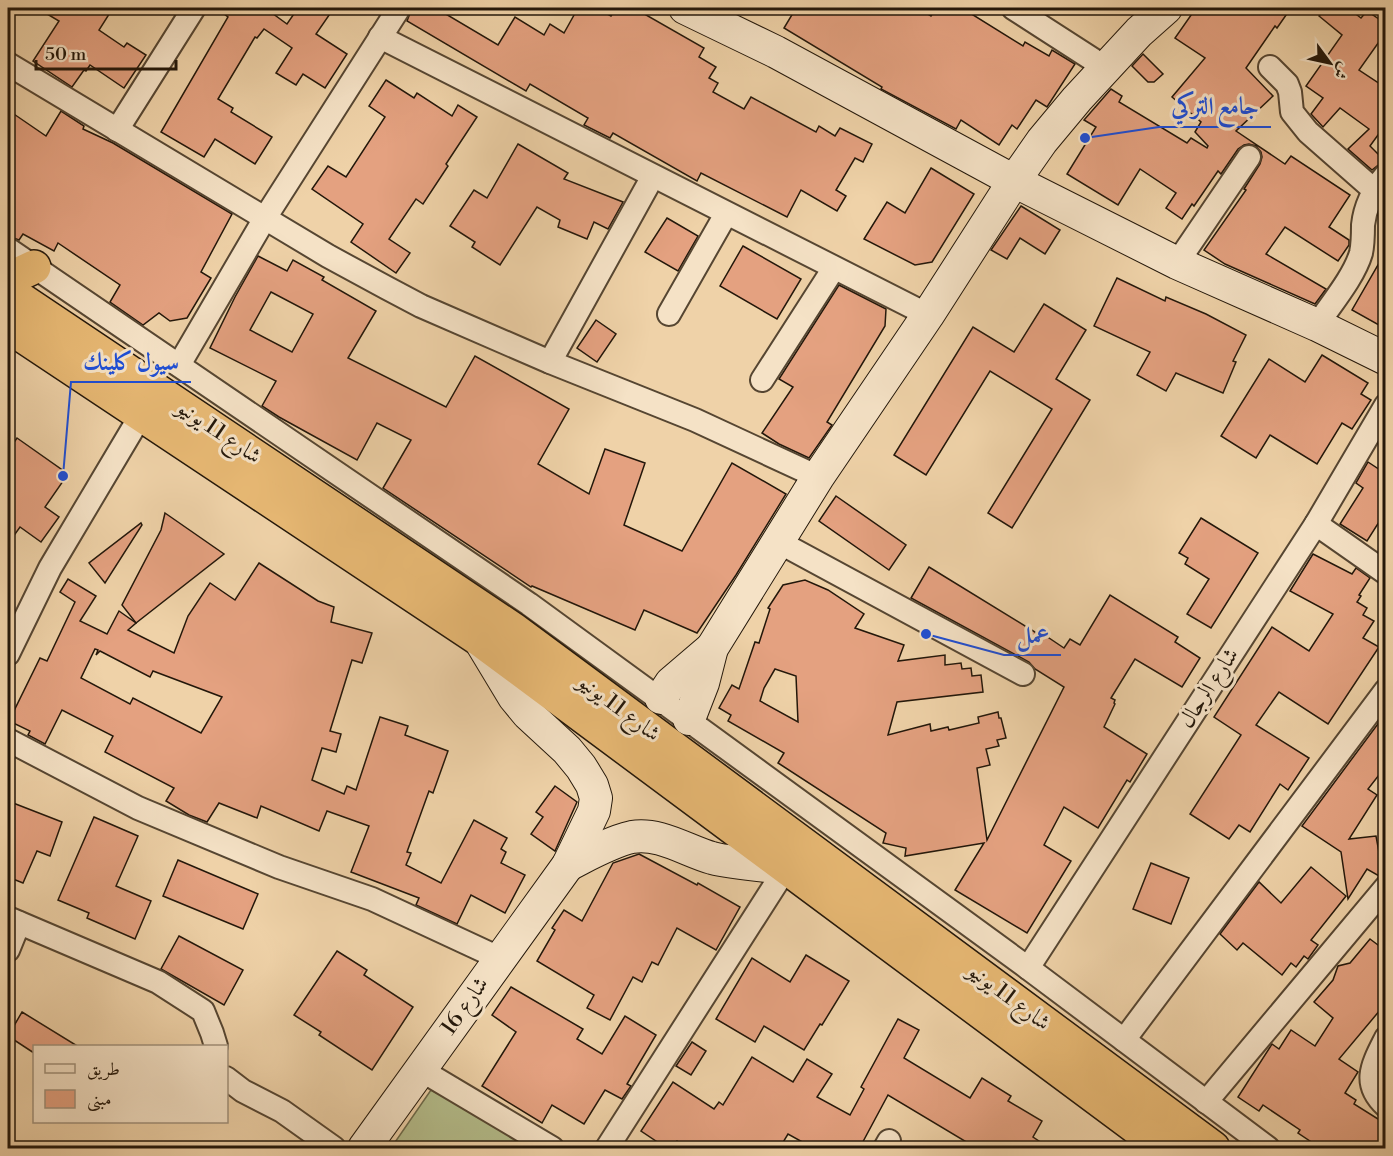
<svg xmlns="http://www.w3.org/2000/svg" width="1393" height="1156" viewBox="0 0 1393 1156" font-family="'Libre Bodoni',Amiri,serif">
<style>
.green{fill:#b4bd8b;stroke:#6c6a4a;stroke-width:1.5}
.building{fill:#e4a180;stroke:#23170a;stroke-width:1.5;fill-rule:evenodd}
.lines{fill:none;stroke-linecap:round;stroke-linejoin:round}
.street-casing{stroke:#564632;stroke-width:26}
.secondary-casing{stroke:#23170a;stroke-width:34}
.highway-casing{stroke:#23170a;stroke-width:36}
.street{stroke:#f5e2c6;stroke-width:22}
.secondary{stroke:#f5e2c6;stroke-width:32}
.highway{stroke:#e8b974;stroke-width:33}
.labels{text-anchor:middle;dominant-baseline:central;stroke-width:6;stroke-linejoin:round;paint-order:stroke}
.street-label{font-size:22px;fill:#23170a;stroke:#f5e2c6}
.leader{fill:none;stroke:#1d4ed8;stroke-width:2}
.callout-dot{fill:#1d4ed8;stroke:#f5e2c6;stroke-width:2}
.callout-label{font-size:24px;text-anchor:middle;font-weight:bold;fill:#1d4ed8;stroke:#f5e2c6;stroke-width:6;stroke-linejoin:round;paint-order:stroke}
</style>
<rect width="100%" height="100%" fill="#efd2a8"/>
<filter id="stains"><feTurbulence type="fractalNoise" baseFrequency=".00333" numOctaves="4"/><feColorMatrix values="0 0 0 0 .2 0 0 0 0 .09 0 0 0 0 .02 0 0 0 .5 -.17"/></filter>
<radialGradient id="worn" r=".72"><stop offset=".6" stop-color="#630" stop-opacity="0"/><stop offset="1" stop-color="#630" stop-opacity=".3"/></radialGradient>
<path class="green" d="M431,1090L539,1148H391Z"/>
<g class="building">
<path d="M37,8H113L99,30L124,47L127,43L146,55L124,88L90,65L86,71L84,70L72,87L33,61L59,21Z"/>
<path d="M216,8H265L287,24L298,8H334L316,34L347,54L325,88L303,74L296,85L276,73L292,48L264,29L257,38L255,37L218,99L233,108L231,112L272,137L255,164L215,139L204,157L161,132L228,17Z"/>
<path d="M412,8H447L444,13L498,45L515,17L544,35L550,24L564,33L578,8H596L611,16L616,8H634L704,48L699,57L716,67L709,78L718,83L713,92L744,109L751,97L816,132L819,126L835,136L840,128L872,144L863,162L855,158L836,190L846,196L837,211L801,190L787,217L701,173L697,181L613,133L610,138L584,125L588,118L530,84L526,91L407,21Z"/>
<path d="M796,8H918L931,16L936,8H947L956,13L959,8H962L1023,46L1025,42L1049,56L1052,50L1075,64L1047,107L1036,100L1017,129L1012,125L999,145L961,120L956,129L881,89L882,87L784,28Z"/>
<path d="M1196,8H1291L1277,28L1275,26L1246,68L1273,96L1236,131L1285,164L1291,156L1350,195L1329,227L1349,240V245L1338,261L1285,227L1266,254L1326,289L1315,304L1225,264L1204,250L1246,190L1244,189L1260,164L1262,157L1261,152L1256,146L1249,144L1244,145L1238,149L1221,174L1218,171L1194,206L1192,204L1182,219L1166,208L1176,193L1140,169L1118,205L1067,174L1096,127L1084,120L1111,89L1122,96L1119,102L1187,143L1191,138L1207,148L1208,146L1195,132L1201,122L1172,97L1205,58L1175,38Z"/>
<path d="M1326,8H1348L1361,18L1367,11L1386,24V32L1359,70L1386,88V124L1370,146L1386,162L1381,163L1372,170L1348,149L1369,129L1340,108L1323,127L1311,114L1323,98L1306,86L1342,35L1319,16Z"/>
<path d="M1143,54L1163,74L1154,82H1148L1132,66Z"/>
<path d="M386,80L414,98L417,93L452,116L458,105L477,117L446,164L448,166L423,204L416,199L389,239L410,253L396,273L351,242L363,224L312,189L328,166L346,177L385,117L369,106Z"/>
<path d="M8,110L46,136L61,111L84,126L83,129L113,143L232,214L201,272L211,278L187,318L170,321L159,313L143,325L110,302L120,285L58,243L54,251L23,234L19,240L8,236Z"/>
<path d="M518,144L568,173L564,179L623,202L608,229L594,222L587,239L558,227L560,220L537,207L500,265L472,247L475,242L450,226L474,190L487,198Z"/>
<path d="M931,168L974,194L932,262L915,265L864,239L887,202L905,213Z"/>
<path d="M1021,206L1060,230L1045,254L1020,238L1007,259L991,250Z"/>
<path d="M667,218L698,236L678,271L645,252Z"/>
<path d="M743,246L801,279L777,319L720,286Z"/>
<path d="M1386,251V329L1352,310Z"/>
<path d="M258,256L287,271L293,260L324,277L322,280L376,311L348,358L446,407L475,356L569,409L538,464L589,494L605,449L645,463L624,525L682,551L732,463L786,494L736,575L697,633L644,610L635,630L532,586L531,587L383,488L411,440L377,423L357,460L279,417L262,406L276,381L210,348L235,297ZM271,292L313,314L292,352L250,330Z"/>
<path d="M1117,278L1165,301L1166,297L1206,314L1246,335L1233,361L1236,362L1223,393L1176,373L1166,391L1137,375L1150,352L1094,326Z"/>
<path d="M839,285L886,309L885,326L827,422L832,425L809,458L779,444L762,433L793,387L779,379Z"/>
<path d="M1044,304L1086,330L1056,379L1090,400L1012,528L988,513L1052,409L990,371L926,475L894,455L973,327L1014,352Z"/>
<path d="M596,320L616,334L597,362L577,348Z"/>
<path d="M1322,355L1368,383L1361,394L1371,400L1352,429L1342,423L1317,464L1270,435L1256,458L1221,436L1269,359L1305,382Z"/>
<path d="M17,438L68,474L45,507L59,517L41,542L20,527L8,544V451Z"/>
<path d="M1368,462L1386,474V511L1367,541L1340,524L1363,488L1356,483Z"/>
<path d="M836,496L906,545L889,570L819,521Z"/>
<path d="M165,513L224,554L136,623L122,605L161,530Z"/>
<path d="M1201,518L1258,553L1211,628L1187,614L1209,579L1185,564L1188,558L1179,553Z"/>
<path d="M141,523L142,525L105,583L89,563Z"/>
<path d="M1313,554L1352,574L1356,568L1370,578L1359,595L1361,596L1357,602L1367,608L1363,615L1374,621L1363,638L1379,647L1328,724L1279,692L1256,725L1309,758L1288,790L1280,784L1250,832L1239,825L1229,839L1190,814L1241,735L1214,717L1272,627L1309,651L1333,614L1290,591Z"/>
<path d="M259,563L318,601L334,607L331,622L372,633L362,663L352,660L330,731L341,734L336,752L322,748L312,780L344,794L347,786L356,790L380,717L408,726L405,735L448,751L433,793L429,791L407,852L411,853L406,865L441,883L474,820L507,838L501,849L506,852L501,863L525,875L505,913L471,895L457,924L416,905L419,898L351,872L369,826L327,811L319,831L261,806L257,818L219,803L207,822L189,815L166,801L174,788L105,752L113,736L62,710L45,744L28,735L30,731L9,721L40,658L47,661L75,602L60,592L68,579L96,596L80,621L107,634L119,611L136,623L128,630L174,653L188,616L210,583L235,600ZM95,649L98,650L96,655L100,651L150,677L153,671L222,697L201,733L133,698L130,704L81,678Z"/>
<path d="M929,567L1038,634L1040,632L1064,648L1070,639L1080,645L1110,595L1178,637L1175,642L1200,658L1182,687L1135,659L1111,698L1115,700L1114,703L1115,704L1104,727L1147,754L1130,782L1127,780L1098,828L1064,807L1044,845L1071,861L1027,933L955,890L984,843L905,856L906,848L883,843L886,833L778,763L784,753L728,721L731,715L719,708L732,685L739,689L755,642L759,643L770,609L768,608L783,585L805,580L828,590L864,614L855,628L904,645L898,661L945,655V665L961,663L962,669L971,668L972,676L981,675L983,692L897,702L888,735L930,724L931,731L948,727L949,730L979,723L978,717L998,712L999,718H1001L1006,738L997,740L999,746L986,749L990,765L977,768L987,840L1064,687L1035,669L1029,662L911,598ZM775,669L796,676L798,722L760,701L764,688Z"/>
<path d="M1386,713V766L1368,789L1377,795L1349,839L1376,836L1383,874L1379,876L1367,869L1348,899L1341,852L1302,826Z"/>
<path d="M555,786L577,802L555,851L531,834L543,817L536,812Z"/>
<path d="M8,801L62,822L50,856L37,851L23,883L8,877Z"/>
<path d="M94,817L138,836L116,886L151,901L135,939L87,918L89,913L58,900Z"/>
<path d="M639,854L697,885L698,883L740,907L716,950L677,928L658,965L652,962L642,982L633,977L610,1020L587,1008L594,995L537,961L555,930L552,928L564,910L582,921L613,863Z"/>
<path d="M178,860L258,894L243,929L163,896Z"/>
<path d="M1151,863L1189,878L1171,924L1133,909Z"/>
<path d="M1311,867L1346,896L1311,940L1318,945L1308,959L1304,956L1296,967L1291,963L1282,975L1243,943L1237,950L1220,934L1259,882L1281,903Z"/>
<path d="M179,936L243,970L224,1005L161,969Z"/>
<path d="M1370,939L1386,951V1003L1339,1059L1358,1072L1345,1093L1356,1100L1354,1104L1386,1124V1149H1322L1298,1133L1300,1130L1263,1105L1259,1111L1238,1097L1272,1044L1279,1049L1291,1030L1315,1046L1333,1018L1314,1002L1333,980L1338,966L1350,963Z"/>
<path d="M337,951L367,970L364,975L413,1007L372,1070L319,1035L321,1032L294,1015Z"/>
<path d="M806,955L849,981L822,1025L820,1024L804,1050L764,1026L755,1042L716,1019L752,958L790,982Z"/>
<path d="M511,987L583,1029L577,1039L602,1054L625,1016L656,1035L627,1084L631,1086L622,1099L605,1090L584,1124L552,1105L542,1123L482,1086L516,1032L492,1015Z"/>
<path d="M22,1012L79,1047H34V1053L8,1036Z"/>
<path d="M898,1019L919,1030L904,1058L970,1098L982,1078L1011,1096L1008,1101L1042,1121L1033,1137L1051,1149H978L888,1095L859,1149H815L788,1134L779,1149H689L677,1141L672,1149H668L641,1131L673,1082L714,1109L719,1102L723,1105L752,1057L793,1082L807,1059L832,1074L817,1097L850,1115L864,1089L861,1087Z"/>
<path d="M692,1042L706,1051L691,1075L676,1066Z"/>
</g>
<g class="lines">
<defs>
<g id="street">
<path d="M1013,8L1106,68"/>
<path d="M380,37L928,315"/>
<path d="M8,64L328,256L387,288L421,306L550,362L695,420L818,477"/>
<path d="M1270,67L1287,84L1290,92L1292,112L1308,132L1374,190"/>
<path d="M117,130L194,8"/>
<path d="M8,249L529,604L1028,968L1268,1148"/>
<path d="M1177,263L1249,157"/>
<path d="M669,314L726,214"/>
<path d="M1317,325C1331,304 1354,277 1361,253C1363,244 1363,234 1363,225C1365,206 1373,190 1386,175"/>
<path d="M550,362L653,176"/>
<path d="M179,365L265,218L399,8"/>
<path d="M762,380L834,268"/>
<path d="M1316,524L1386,573"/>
<path d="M777,541L1023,674"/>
<path d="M8,654L50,568L141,415"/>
<path d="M8,740L138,808L279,867L372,899L499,958"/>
<path d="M8,918L158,982L203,1011L212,1033L216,1046"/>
<path d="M8,950L19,923"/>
<path d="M1028,968L1316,524L1386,405"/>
<path d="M1386,1038C1373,1064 1361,1083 1386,1106"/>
<path d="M1124,1040L1386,690"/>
<path d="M421,1070L552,1148"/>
<path d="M226,1078L243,1091L282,1111L334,1148"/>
<path d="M1206,1102L1386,887"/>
<path d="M607,1148L786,868"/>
<path d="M885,1148L889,1141"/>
</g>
<g id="secondary">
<path d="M685,8L776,52L1014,181L1177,263L1317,325L1386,359"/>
<path d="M661,698L671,683L712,648"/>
<path d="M689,719L703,683L712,648L818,477L928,315L1014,181L1042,141L1077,99L1139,32L1166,8"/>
<path d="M568,865C588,855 610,842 632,837C659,832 687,851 712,858C736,864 761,865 786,868"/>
<path d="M364,1148L568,865L594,811L596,798L592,785L581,767L567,750L528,714L514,697L479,639"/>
</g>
<g id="highway">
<path d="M8,274H19L34,267"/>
<path d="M8,291L514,630L1213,1148"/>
<path d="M8,326L479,639L1164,1148"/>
</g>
</defs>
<use href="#street" class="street-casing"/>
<use href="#secondary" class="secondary-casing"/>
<use href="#highway" class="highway-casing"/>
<use href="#street" class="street"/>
<use href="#secondary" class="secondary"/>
<use href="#highway" class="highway"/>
</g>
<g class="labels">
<g class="street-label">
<text transform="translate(219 432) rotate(34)">شارع 11 يونيو</text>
<text transform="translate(1209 688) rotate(-57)">شارع الرجال</text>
<text transform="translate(619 708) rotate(37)">شارع 11 يونيو</text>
<text transform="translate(1009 997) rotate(37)">شارع 11 يونيو</text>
<text transform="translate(465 1006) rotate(-55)">شارع 16</text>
</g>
</g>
<path class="leader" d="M1085 138L1159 127H1271M63 476L71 382H191M926 634L1004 655H1061"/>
<g class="callout-dot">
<circle cx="1085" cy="138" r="6"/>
<circle cx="63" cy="476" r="6"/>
<circle cx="926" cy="634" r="6"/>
</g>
<g class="callout-label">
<text x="1215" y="114">جامع التركي</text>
<text x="131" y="370">سيول كلينك</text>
<text x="1033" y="643">عمل</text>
</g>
<rect width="1393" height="1156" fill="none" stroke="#efd2a8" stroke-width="30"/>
<rect x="9" y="9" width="1375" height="1138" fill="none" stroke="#23170a" stroke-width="3"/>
<rect x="15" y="15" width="1363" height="1126" fill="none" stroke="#23170a" stroke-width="1.5"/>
<rect x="33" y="1045" width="195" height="78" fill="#f5e2c6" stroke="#a1917b" stroke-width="1.5"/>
<rect x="45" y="1064" width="30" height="9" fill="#f5e2c6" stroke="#a1917b" stroke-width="1.5"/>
<text x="87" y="1075" font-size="18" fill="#23170a">طريق</text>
<rect x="45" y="1090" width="30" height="18" fill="#e4a180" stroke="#a1917b" stroke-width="1.5"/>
<text x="87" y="1105" font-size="18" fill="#23170a">مبنى</text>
<g transform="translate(1330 63) rotate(123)" stroke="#f5e2c6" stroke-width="4.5" paint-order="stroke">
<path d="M0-4.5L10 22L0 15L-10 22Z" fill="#23170a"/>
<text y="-9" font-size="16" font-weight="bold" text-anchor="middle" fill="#23170a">ش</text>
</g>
<path d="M36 60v9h140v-9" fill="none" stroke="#23170a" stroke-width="3"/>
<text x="45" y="60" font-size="18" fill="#23170a" stroke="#f5e2c6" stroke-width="4.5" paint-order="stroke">50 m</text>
<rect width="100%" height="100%" filter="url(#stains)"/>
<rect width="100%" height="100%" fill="url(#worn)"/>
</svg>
